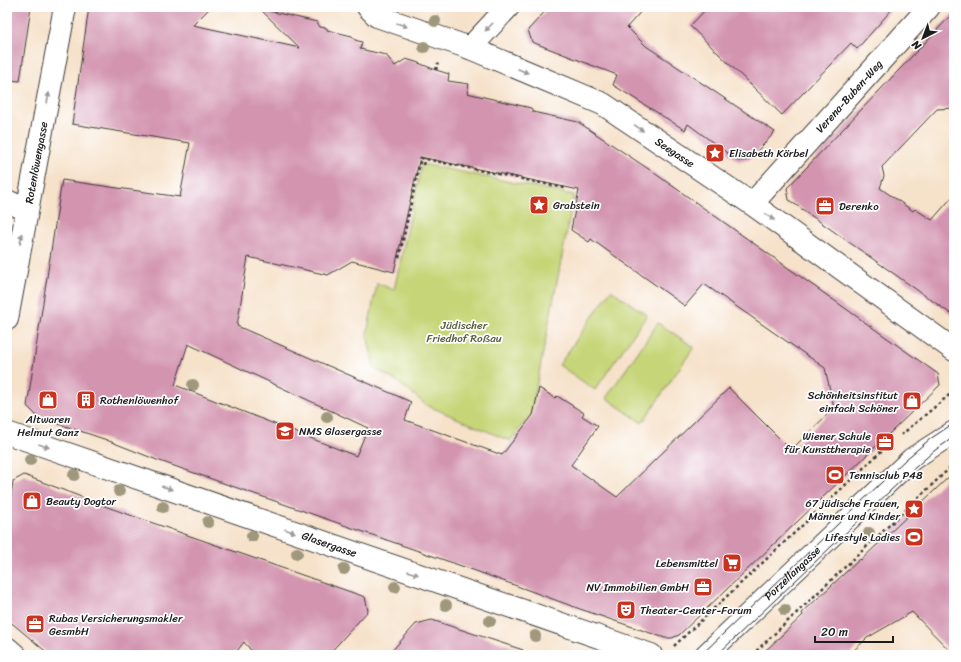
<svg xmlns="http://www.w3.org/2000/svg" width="961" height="662" viewBox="0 0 961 662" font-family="Sriracha,sans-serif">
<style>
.green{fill:#c6d577;stroke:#71784a}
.building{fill:#d394b0;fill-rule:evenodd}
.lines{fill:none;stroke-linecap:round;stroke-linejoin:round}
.minor-casing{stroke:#3d3a36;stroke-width:24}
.path{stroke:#3d3a36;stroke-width:2.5;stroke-dasharray:3 3;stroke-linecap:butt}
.minor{stroke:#fff;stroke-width:22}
.tram{stroke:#1c1c1c;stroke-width:1}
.tree{fill:#9f987b}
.oneway{fill:#999}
.labels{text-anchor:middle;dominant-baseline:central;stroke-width:3.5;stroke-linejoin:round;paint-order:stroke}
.street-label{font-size:11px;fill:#1c1c1c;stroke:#fff}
.poi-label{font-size:11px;fill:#1c1c1c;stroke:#fff;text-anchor:start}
.park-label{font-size:11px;fill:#585d3c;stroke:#fff}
</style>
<rect width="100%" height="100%" fill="#fff"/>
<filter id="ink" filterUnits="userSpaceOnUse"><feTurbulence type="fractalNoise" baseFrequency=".025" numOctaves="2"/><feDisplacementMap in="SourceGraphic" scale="8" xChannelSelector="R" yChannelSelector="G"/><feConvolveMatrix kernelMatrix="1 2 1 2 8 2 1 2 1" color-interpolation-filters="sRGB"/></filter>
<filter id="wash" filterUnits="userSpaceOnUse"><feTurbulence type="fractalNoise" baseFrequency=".012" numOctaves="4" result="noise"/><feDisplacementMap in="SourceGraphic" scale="16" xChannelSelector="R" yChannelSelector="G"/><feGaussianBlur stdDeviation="0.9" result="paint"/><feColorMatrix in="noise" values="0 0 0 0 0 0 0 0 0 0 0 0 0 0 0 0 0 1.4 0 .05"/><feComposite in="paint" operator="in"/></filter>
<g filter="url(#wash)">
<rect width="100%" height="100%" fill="#f6e1c9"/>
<g class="green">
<path d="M422,164L574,195L531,414L510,441L426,405L398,382L374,368L367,334L377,283L394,290Z"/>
<path d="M611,290L647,315L595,390L559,365Z"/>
<path d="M658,323L694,347L642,423L606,398Z"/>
</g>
<g id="blocks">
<g class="building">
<path d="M7,7H31L20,81L7,80Z"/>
<path d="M89,7H211L193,25L300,48L260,9L317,22L320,27L327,28V30L352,36L355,40L362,42L360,49L386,55L395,66L406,59L416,62L436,70L449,74L448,81L469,84L467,93L531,108L533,112L578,122L650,170L938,374L940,385L679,635L672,638H665L580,609L473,570L157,460L104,439L38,417L27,406L62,180L180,197L190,143L72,124ZM420,157L579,190L571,230L589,242L591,239L685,306L704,284L825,368L834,408L791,450L729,388L617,497L571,465L598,426L582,416L584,413L557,396L555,398L539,388L533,415L502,455L405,420L411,402L237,326L248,257L328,275L352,261L394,272ZM188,344L368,428L356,456L175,385Z"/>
<path d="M549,7H645L627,27L646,46L775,132L749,160L738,161L688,124L685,130L613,85L617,75L532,42L528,30Z"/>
<path d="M708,7H894L857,49L851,43L782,115L690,26Z"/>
<path d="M954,12V108L937,109L882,167L884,176L880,188L913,211L915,209L932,220L954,195V316L789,200L787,188Z"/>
<path d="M954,472V655L912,612L867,638L849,655H761L803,615L802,613L860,559L861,560Z"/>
<path d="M24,475L110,508L365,597L368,611L328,655H255L244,642L234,655H50L7,619V523L13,481Z"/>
<path d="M432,620L523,650L522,655H388L416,624Z"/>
</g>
</g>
</g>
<g filter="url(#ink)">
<use href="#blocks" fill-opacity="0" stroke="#3d3a36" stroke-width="1"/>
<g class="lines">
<defs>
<g id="minor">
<path id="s1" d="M368,7L377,16L470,48L603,104L752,204L954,350"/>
<path d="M470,48L508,7"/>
<path d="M7,201L27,210"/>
<path id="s2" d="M752,204L929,7"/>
<path id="s3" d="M7,319L65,7"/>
<path id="s4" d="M7,433L651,655"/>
<path d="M7,648L15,655"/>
<path id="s5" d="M706,655L912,459L954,432"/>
</g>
</defs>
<use href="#minor" class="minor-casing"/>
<g class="path">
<path d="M436,70L438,63"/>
<path d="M423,165L425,158"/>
<path d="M399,258L421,158L565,188"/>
<path d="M901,435L954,391"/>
<path d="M674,646L889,444"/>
<path d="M752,655L954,464"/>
</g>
<use href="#minor" class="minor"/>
<g class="tram">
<path d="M701,655L905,460L930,439L954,423"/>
<path d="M717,655L909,473L934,451L954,437"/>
</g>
</g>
<g class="tree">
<circle cx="435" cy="21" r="6"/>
<circle cx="424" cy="47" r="6"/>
<circle cx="193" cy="385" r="6"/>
<circle cx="327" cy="417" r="6"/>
<circle cx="30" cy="460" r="6"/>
<circle cx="74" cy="475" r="6"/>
<circle cx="119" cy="491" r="6"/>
<circle cx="163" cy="507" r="6"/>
<circle cx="208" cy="522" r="6"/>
<circle cx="869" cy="533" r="6"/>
<circle cx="252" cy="536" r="6"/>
<circle cx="297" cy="553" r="6"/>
<circle cx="344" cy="569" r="6"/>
<circle cx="395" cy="587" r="6"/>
<circle cx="446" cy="605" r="6"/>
<circle cx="785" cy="610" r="6"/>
<circle cx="490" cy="621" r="6"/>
<circle cx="535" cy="636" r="6"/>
</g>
<defs><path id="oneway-solid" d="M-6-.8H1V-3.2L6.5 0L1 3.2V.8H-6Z"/></defs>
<g class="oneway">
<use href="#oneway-solid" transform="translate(402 25) rotate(20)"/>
<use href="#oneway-solid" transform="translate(489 27) rotate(134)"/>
<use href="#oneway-solid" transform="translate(523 71) rotate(23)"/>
<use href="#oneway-solid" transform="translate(48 98) rotate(-79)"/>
<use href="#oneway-solid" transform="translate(639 128) rotate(34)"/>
<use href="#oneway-solid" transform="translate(770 217) rotate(36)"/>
<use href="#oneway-solid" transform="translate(21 239) rotate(-80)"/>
<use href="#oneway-solid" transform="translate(44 446) rotate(19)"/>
<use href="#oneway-solid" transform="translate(167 488) rotate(19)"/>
<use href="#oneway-solid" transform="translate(290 531) rotate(19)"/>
<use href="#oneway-solid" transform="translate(413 573) rotate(19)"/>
</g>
</g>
<defs>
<symbol id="sight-square" viewBox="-11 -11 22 22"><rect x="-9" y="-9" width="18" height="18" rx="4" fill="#c8321e" stroke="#fff"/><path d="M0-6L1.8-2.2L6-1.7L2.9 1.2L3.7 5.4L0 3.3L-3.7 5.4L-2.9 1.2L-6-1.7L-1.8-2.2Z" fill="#fff"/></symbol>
<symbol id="office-square" viewBox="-11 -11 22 22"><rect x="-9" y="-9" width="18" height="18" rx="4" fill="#c8321e" stroke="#fff"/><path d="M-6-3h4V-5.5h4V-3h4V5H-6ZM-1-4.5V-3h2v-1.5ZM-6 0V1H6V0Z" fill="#fff"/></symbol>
<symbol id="shop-square" viewBox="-11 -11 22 22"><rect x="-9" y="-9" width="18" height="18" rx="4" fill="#c8321e" stroke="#fff"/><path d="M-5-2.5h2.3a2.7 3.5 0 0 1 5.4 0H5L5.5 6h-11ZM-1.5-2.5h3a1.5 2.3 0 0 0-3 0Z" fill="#fff"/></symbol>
<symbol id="building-square" viewBox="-11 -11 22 22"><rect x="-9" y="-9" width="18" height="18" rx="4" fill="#c8321e" stroke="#fff"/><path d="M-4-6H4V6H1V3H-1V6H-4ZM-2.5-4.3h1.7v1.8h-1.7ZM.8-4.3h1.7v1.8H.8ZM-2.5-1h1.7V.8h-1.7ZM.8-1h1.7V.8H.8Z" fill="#fff"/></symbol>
<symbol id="school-square" viewBox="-11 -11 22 22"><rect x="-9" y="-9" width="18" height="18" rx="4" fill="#c8321e" stroke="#fff"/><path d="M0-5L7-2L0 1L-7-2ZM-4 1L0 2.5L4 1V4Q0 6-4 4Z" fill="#fff"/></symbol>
<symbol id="stadium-square" viewBox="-11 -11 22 22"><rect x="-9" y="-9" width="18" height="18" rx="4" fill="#c8321e" stroke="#fff"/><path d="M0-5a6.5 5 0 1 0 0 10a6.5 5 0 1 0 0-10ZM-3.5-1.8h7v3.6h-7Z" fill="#fff"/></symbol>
<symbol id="supermarket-square" viewBox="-11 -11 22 22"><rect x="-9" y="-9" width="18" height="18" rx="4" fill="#c8321e" stroke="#fff"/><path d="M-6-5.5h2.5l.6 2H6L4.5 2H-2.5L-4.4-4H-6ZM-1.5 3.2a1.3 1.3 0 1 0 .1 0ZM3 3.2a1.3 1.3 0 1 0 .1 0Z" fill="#fff"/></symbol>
<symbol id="theatre-square" viewBox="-11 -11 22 22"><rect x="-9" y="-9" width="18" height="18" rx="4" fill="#c8321e" stroke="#fff"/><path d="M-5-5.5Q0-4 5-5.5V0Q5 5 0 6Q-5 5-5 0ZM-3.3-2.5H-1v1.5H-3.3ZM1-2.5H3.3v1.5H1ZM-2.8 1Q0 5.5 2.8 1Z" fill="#fff"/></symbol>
</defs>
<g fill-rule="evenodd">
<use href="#sight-square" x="704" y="142" width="22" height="22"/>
<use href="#sight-square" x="528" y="194" width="22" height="22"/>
<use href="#office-square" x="814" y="195" width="22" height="22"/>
<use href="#shop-square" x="37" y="389" width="22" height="22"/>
<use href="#building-square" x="75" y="389" width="22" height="22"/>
<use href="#shop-square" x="901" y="390" width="22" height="22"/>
<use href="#school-square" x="274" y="420" width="22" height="22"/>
<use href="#office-square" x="874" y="431" width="22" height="22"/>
<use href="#stadium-square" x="824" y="464" width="22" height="22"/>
<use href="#shop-square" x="21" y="490" width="22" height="22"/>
<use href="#sight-square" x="903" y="498" width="22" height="22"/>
<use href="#stadium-square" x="903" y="526" width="22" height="22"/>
<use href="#supermarket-square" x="721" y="552" width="22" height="22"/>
<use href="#office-square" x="692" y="576" width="22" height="22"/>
<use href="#theatre-square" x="615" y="599" width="22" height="22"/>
<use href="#office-square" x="24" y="613" width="22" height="22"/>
</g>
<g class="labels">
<g class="street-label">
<text stroke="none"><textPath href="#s2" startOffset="145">Verena-Buben-Weg</textPath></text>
<text stroke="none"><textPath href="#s1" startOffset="342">Seegasse</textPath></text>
<text stroke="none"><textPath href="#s3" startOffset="159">Rotenlöwengasse</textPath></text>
<text stroke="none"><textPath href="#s4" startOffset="341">Glasergasse</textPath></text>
<text stroke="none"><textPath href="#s5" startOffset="119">Porzellangasse</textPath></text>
</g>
<g class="poi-label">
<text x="729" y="153">Elisabeth Körbel</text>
<text x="553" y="205">Grabstein</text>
<text x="839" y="206">Derenko</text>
<text x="898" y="395" text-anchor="end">Schönheitsinstitut<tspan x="898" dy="13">einfach Schöner</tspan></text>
<text x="100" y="400">Rothenlöwenhof</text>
<text x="48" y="419" text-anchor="middle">Altwaren<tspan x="48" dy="13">Helmut Ganz</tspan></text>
<text x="299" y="431">NMS Glasergasse</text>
<text x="871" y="436" text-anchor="end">Wiener Schule<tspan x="871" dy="13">für Kunsttherapie</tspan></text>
<text x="849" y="475">Tennisclub P48</text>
<text x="46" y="501">Beauty Dogtor</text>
<text x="900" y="503" text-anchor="end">67 jüdische Frauen,<tspan x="900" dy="13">Männer und Kinder</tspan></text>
<text x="900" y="537" text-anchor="end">Lifestyle Ladies</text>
<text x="718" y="563" text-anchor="end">Lebensmittel</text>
<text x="689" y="587" text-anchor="end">NV Immobilien GmbH</text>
<text x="640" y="610">Theater-Center-Forum</text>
<text x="49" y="618">Rubas Versicherungsmakler<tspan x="49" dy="13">GesmbH</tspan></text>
</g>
<g class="park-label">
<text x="464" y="325">Jüdischer<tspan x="464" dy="13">Friedhof Roßau</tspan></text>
</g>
</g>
<rect width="961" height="662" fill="none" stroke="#fff" stroke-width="24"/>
<g transform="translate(923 38) rotate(222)" stroke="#ffffff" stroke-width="3" paint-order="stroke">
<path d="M0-3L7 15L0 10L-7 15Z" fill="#1c1c1c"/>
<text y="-6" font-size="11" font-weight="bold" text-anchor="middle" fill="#1c1c1c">N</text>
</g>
<path d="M815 636v6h78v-6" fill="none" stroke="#1c1c1c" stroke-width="2"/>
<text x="821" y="636" font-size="12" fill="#1c1c1c" stroke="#ffffff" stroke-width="3" paint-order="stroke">20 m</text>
</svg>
